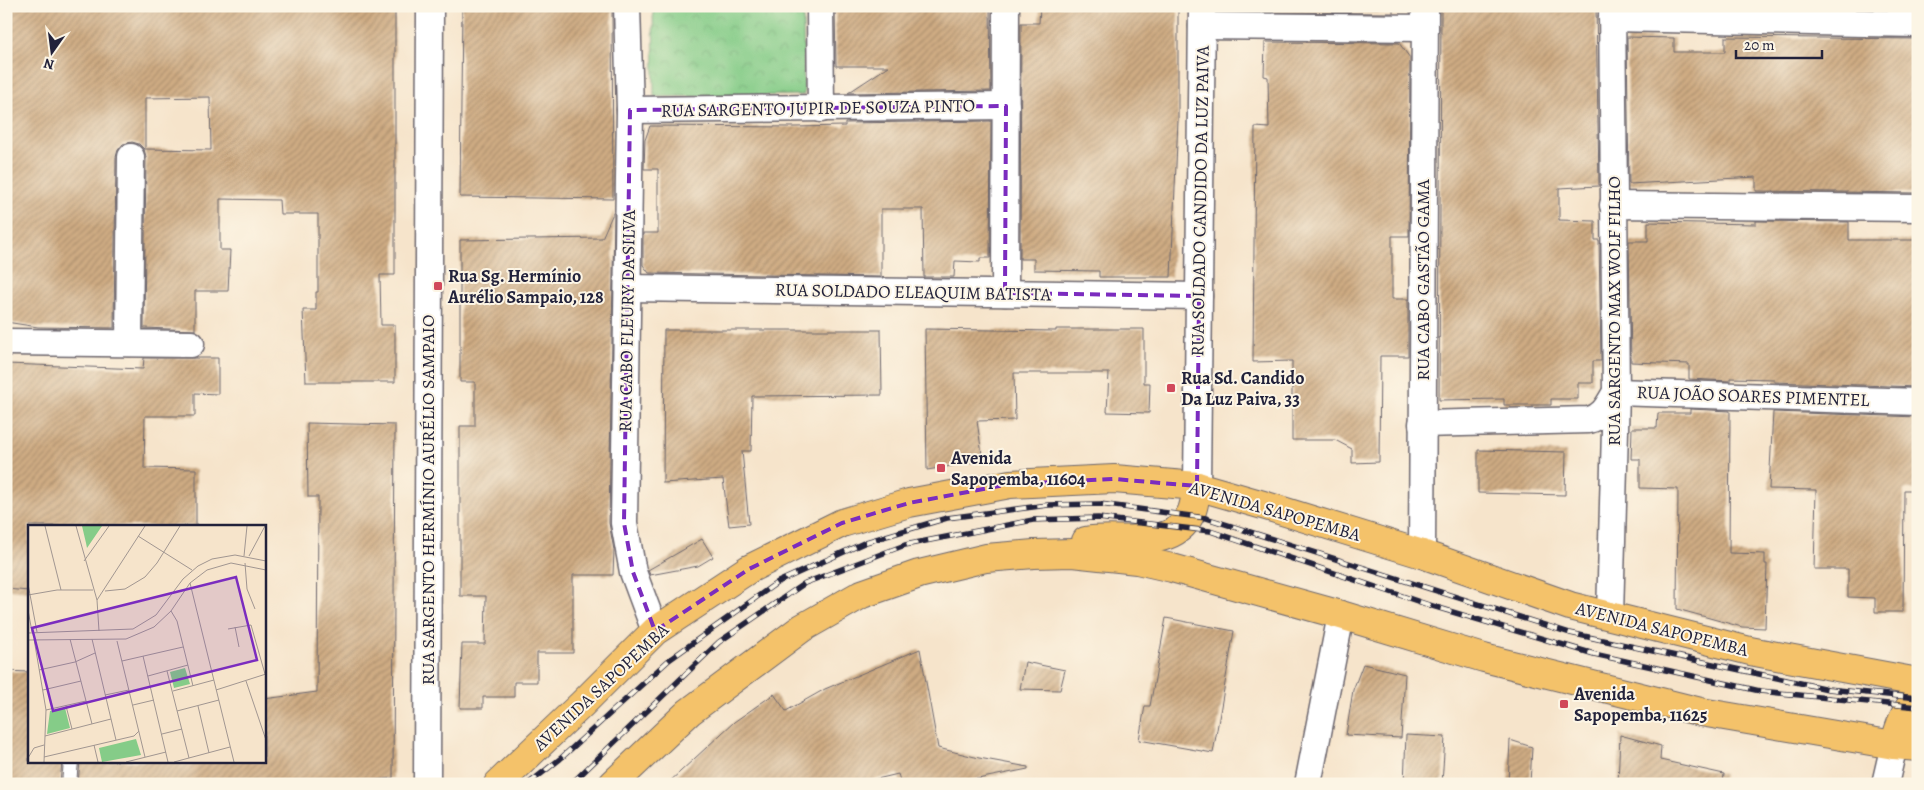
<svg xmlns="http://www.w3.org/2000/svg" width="1924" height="790" viewBox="0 0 1924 790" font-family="Alegreya,serif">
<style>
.park{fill:url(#park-crowns);stroke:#547762}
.building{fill:url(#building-hatch);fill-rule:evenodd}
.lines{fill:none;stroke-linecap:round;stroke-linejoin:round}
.service-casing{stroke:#6c666d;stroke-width:16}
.minor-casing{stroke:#6c666d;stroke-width:29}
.primary-casing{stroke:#6c666d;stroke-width:30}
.service{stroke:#fff;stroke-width:14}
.minor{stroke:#fff;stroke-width:26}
.primary{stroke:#f4c26a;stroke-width:28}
.rail-casing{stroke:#22223b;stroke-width:5.5}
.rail{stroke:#fcf5e5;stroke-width:4;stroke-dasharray:11;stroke-linecap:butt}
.marked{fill:none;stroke:#7b2cbf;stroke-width:4;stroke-dasharray:10 6;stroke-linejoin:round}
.poi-dot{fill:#d1495b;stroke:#fcf5e5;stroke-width:2}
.labels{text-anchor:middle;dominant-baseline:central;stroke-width:4;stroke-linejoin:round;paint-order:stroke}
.street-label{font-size:18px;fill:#22223b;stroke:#fcf5e5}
.poi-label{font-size:18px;font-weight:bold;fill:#22223b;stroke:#fcf5e5;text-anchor:start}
.inset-road{fill:none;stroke:#a19691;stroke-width:1}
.view{fill:#7b2cbf;fill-opacity:0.15;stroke:#7b2cbf;stroke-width:2.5}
.inset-edge{fill:none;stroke:#22223b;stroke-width:2.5}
</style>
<defs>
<pattern id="park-crowns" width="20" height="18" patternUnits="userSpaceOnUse" patternTransform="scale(1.25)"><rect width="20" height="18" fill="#85cc88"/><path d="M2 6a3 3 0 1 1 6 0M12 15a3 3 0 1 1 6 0" fill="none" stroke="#73af76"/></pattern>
<pattern id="building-hatch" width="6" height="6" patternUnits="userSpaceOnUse" patternTransform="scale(1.25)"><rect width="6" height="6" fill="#cfac83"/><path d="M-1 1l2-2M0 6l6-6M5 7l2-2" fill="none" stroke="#a88c6c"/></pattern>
</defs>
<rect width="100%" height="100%" fill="#fcf5e5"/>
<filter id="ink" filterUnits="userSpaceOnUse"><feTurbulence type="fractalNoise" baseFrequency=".02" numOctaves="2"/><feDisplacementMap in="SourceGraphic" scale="10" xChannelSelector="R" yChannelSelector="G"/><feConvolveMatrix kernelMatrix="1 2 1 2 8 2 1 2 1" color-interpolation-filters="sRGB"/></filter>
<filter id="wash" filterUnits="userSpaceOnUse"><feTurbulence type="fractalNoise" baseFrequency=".0096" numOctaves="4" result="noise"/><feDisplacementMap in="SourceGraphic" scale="20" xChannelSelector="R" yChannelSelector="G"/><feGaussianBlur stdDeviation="1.12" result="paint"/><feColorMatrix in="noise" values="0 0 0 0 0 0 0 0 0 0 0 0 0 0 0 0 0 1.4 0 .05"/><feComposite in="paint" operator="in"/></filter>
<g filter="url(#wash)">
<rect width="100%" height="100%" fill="#f6e4cb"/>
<path class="park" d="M653,6H803L804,95L654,97Z"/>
<g id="blocks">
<g class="building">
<path d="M6,6H395V275H380L381,325H395V382H306L303,310H316V292H318V214H280L279,200L220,199V250H230L228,291H195V330L144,328L146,157L144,149L139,144L132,142L123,144L118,150L116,157L114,328L38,327L6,322ZM210,97L211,150L145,149V98Z"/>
<path d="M462,6H612L613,199L460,197Z"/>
<path d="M835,6H990L991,91L848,93L889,66H836Z"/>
<path d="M1040,6H1178V120L1171,277H1099V271L1034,270V259H1020L1021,23H1039Z"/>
<path d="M1265,6H1393V13L1265,12Z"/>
<path d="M1441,6H1596L1599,186L1559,188V220L1595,221V240H1599L1601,361H1593V383H1578V399H1551V405H1504V399L1439,400Z"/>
<path d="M1627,37L1674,38V52H1725V37L1918,39V193L1756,191V177L1629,184Z"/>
<path d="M1265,42L1399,43L1410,58L1409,236H1392V299H1408V356H1380L1379,462L1352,463V449L1335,440H1292V361L1253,362L1255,127L1269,128L1268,77L1264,76Z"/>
<path d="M991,121L990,258H980V262L955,261L954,277H924L923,209H881V277L649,273L643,265V233H658V169H644L645,140L650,126L795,127L845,126V123Z"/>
<path d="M614,211L609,523L614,550L613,575H573V653H537V682H514V697H483V708H460L462,644H485L486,596H460V426H475V382H460V240L602,238Z"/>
<path d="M1756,221L1849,222V240H1918V387L1774,382V379L1730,378V381L1689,379V364L1631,362L1629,241H1648V222L1756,224Z"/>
<path d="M925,329L1056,331V329H1144V383H1150L1149,413L1107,412L1109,373H1014L1015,420L977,421L983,461L927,470Z"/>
<path d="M664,330H881L882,395L752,396L751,451H742L749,524L729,526L723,479L663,483Z"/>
<path d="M144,358H218V394L195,393V416H145L144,468L196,469V526H29V591L6,589V364L143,369Z"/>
<path d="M1690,409L1730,411L1729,553L1765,554V564H1767L1765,628L1742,627L1677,609L1678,489L1640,488V459H1631L1632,428H1657L1658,413H1690Z"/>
<path d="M1773,412L1918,417V490H1904L1903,612H1875V598L1848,597V569H1814L1816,490L1769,489Z"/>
<path d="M307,423L395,425L393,778L376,780L377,784H78L80,761H264V699L317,692L318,497H308Z"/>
<path d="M1478,450L1566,452L1565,495L1478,493Z"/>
<path d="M702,539L713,557L698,566L650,575L648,570Z"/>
<path d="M1166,618L1234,631L1213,753L1139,740L1145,706H1150Z"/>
<path d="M920,649L938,748L979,758L1028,767V769L952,784H901L898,774L856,784H667L734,722L774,694L786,711L825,689Z"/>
<path d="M1025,662L1065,670L1060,690L1020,689Z"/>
<path d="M1363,664L1405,674L1401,738L1346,735L1353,690Z"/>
<path d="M6,671L29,672V761H62L60,784H6Z"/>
<path d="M1406,735L1445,737L1442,784H1404Z"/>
<path d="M1620,735L1661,746L1660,760L1724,774L1723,784H1618Z"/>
<path d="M1510,740L1532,747L1530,784H1508Z"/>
</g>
</g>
</g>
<g filter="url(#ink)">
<use href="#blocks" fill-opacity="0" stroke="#6c666d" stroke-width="1"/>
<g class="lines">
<defs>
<path id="service" d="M69,784L71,761"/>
<g id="minor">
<path d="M627,6L630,110L624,523L633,572L655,631"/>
<path d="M820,6L821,109"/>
<path d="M1612,18L1918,24"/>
<path d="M1202,26L1425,28"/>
<path d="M630,110L1006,106"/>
<path d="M1613,205L1918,208"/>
<path d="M628,288L1199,296"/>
<path d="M1005,293L1006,6"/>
<path d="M6,342L191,344"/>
<path d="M129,343L131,157"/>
<path d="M1422,424L1589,420C1604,416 1608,405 1616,392L1918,402"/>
<path d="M1197,486L1202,6"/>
<path d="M1422,554L1425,6"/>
<path d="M1610,616L1616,392L1612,6"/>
<path d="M427,784L430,6"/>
<path d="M1308,784L1341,615"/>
<path d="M1885,784L1894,745"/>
</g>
<g id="primary">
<path d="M1086,541C1120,534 1172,553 1191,513C1195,505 1195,495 1197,486"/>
<path d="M1894,745C1899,728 1904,710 1918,698"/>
<path d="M498,784L582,704L655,631L749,569L842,523L909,503L1010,484L1114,479L1197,486L1263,505L1422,554L1570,606L1750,651L1918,682"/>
<path d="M613,784L689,712L802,628L862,594L919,574L986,558L1034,554L1072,553L1137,560L1172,568L1341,615L1484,658L1701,712L1894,745L1918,747"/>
</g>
</defs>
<use href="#service" class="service-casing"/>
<use href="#minor" class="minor-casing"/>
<use href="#primary" class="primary-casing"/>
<use href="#service" class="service"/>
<use href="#minor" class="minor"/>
<use href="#primary" class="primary"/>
<defs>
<g id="rail">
<path d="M528,784L560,759L669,660L778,582L866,542L947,518L1048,505L1100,504L1206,518L1570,633L1828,689L1918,698"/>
<path d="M571,784L719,642L805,583L905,545L1033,520L1098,518L1210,531L1429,605L1594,654L1760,691L1918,707"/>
</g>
</defs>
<use href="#rail" class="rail-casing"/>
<use href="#rail" class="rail"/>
</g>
</g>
<path class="marked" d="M1006,106L1005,293L1199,296L1197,486L1114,479L1010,484L909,503L842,523L749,569L655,631L633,572L624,523L630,110Z"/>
<g class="poi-dot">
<rect x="433" y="281" width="10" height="10" rx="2.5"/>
<rect x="1166" y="383" width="10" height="10" rx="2.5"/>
<rect x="936" y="463" width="10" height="10" rx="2.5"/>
<rect x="1559" y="699" width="10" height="10" rx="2.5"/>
</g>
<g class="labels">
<g class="street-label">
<text transform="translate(818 108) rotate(-1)">RUA SARGENTO JUPIR DE SOUZA PINTO</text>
<text transform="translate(1200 201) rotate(-89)">RUA SOLDADO CANDIDO DA LUZ PAIVA</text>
<text transform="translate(1423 280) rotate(-90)">RUA CABO GASTÃO GAMA</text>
<text transform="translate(913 292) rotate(1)">RUA SOLDADO ELEAQUIM BATISTA</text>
<text transform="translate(1614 311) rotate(-90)">RUA SARGENTO MAX WOLF FILHO</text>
<text transform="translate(627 321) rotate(-89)">RUA CABO FLEURY DA SILVA</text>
<text transform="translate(1753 396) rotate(2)">RUA JOÃO SOARES PIMENTEL</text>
<text transform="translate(428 500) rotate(-90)">RUA SARGENTO HERMÍNIO AURÉLIO SAMPAIO</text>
<text transform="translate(1275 511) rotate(16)">AVENIDA SAPOPEMBA</text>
<text transform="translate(1662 629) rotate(14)">AVENIDA SAPOPEMBA</text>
<text transform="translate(601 687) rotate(-43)">AVENIDA SAPOPEMBA</text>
</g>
<g class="poi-label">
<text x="448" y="276">Rua Sg. Hermínio<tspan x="448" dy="21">Aurélio Sampaio, 128</tspan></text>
<text x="1181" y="378">Rua Sd. Candido<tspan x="1181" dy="21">Da Luz Paiva, 33</tspan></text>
<text x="951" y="458">Avenida<tspan x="951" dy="21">Sapopemba, 11604</tspan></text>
<text x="1574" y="694">Avenida<tspan x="1574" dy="21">Sapopemba, 11625</tspan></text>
</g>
</g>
<g transform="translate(28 525)">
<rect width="238" height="238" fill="#f6e4cb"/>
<path d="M54,1H74L59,23L58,18ZM157,143L162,159L146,163L142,147ZM37,183L42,203L19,209L22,186ZM108,214L113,230L74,237L71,223Z" fill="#85cc88"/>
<path class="inset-road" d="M17,1L33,65M48,1L69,75L71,106M110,11L164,45M216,31L219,1M221,31L237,1M56,36L81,1M217,38L219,64L227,84M162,58L206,237M0,59L9,107M77,66L97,64L117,52L129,38L152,1M0,70L29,65H65M69,75L117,1M0,85L4,107M143,86L149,96L165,161M207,102L211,122M200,104L223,100L237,149M0,108L105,104L128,90L155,54L170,41L184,34L207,30L238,36M6,114L18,185L16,237M42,114L64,199M64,114L88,215M0,115L98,114L126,102L143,86L162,58L179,45L203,38L238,45M89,116L117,232M115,131L140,237M94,136L155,122M11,145L47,137L67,128M139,146L161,233M120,151L160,140M218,156L238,215M15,165L53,156M188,165L238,149M145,166L186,155M77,170L101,165M105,180L126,175M38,181L44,204M170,181L181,228M18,185L58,176M149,186L191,175M134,209L154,204M17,211L83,194M66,220L70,237M16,232L106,211L111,206M0,233L6,223L16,220M98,237L138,227M146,237L202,222"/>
<path class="view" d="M208,52L229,135L25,186L4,103Z"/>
<rect width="238" height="238" class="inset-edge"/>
</g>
<rect width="1924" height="790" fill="none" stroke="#fcf5e5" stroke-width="25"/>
<g transform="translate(52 52) rotate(194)" stroke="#fcf5e5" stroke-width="4" paint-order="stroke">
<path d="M0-4L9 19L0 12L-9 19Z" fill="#22223b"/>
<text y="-8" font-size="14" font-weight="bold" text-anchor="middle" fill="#22223b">N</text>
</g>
<path d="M1736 50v8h86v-8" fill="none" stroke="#22223b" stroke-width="2.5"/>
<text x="1744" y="50" font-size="15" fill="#22223b" stroke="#fcf5e5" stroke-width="4" paint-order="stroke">20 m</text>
</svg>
